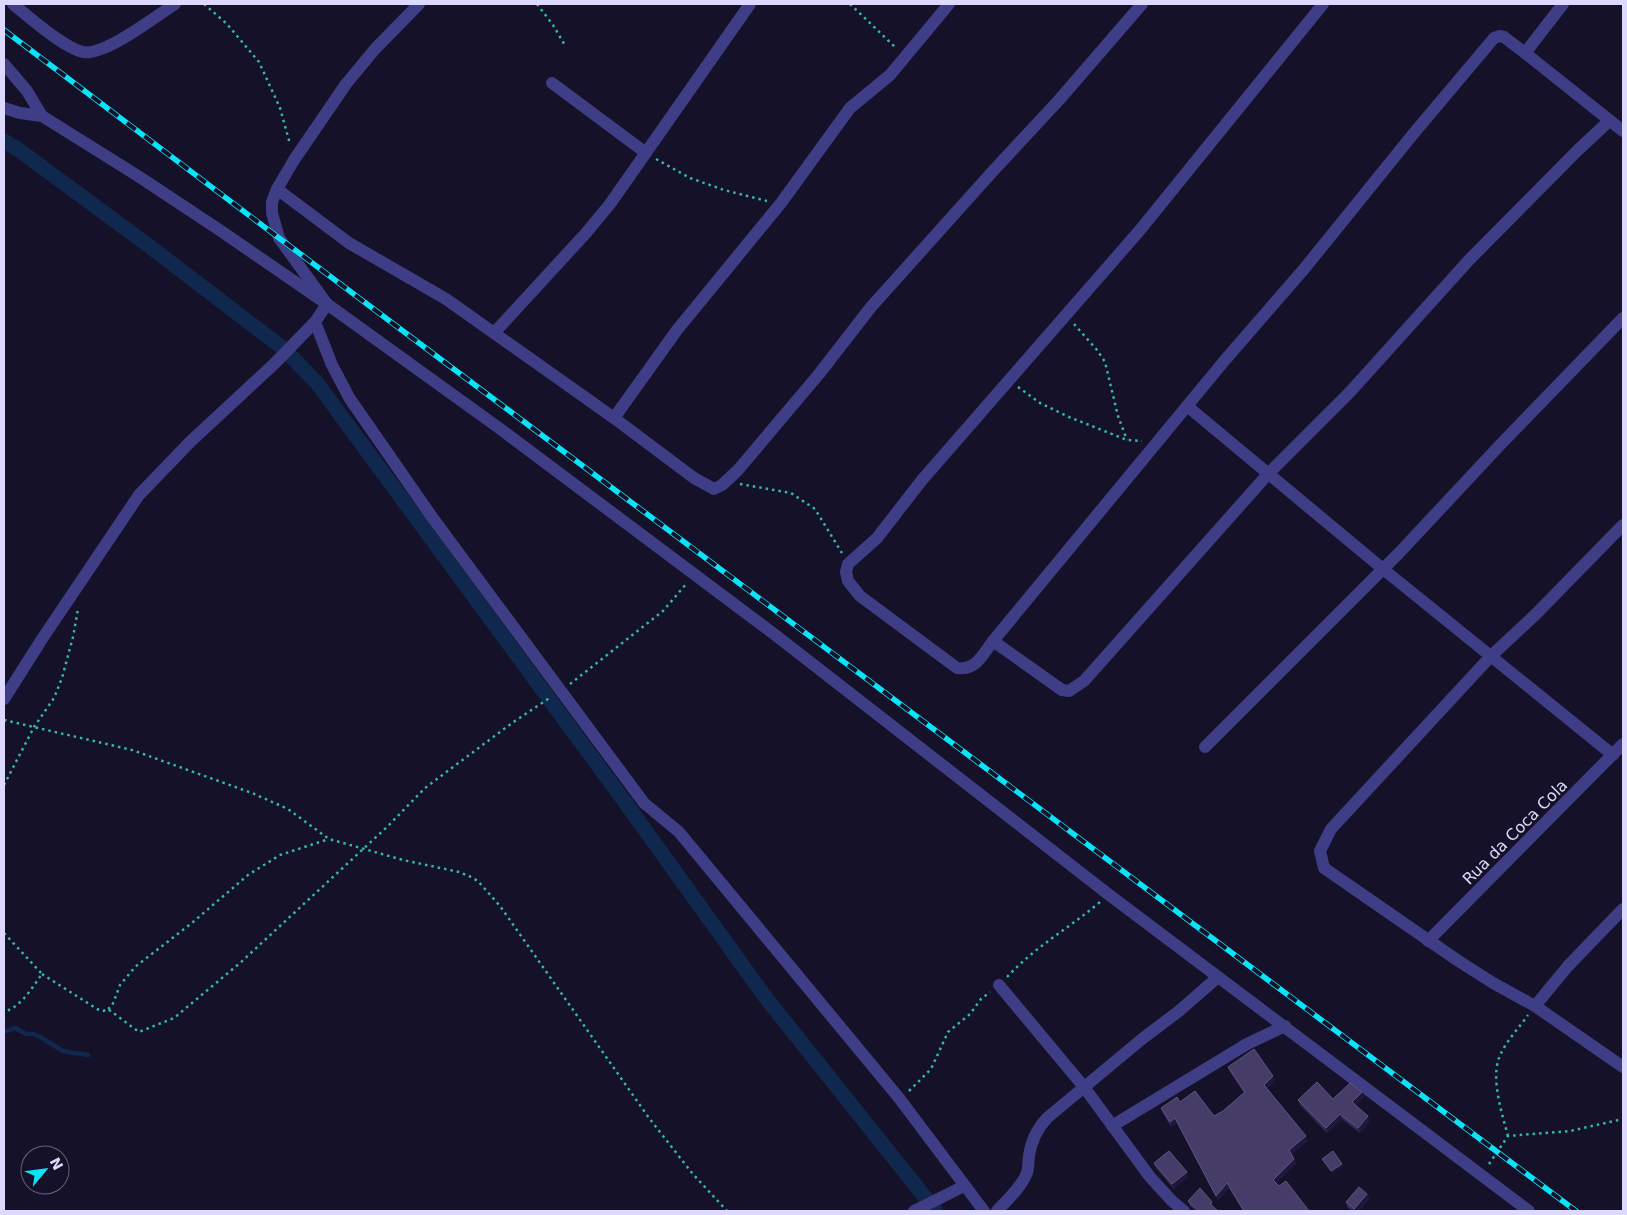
<svg xmlns="http://www.w3.org/2000/svg" width="1627" height="1215" viewBox="0 0 1627 1215" font-family="'DejaVu Sans',sans-serif">
<style>
.lines{fill:none;stroke-linecap:round;stroke-linejoin:round}
.stream{stroke:#10284d;stroke-width:4.5}
.canal{stroke:#10284d;stroke-width:15}
.path{stroke:#34b7ad;stroke-width:2.5;stroke-dasharray:2.5 4;stroke-linecap:butt}
.minor{stroke:#3f3d86;stroke-width:12}
.rail-casing{stroke:#0be4f8;stroke-width:5.5}
.rail{stroke:#151128;stroke-width:4;stroke-dasharray:11;stroke-linecap:butt}
.wall{fill:#332a56}
.shaded-wall{fill:#1f183c}
.building{fill:#453d68;stroke:#5d557f}
.labels{text-anchor:middle;dominant-baseline:central;stroke-width:4.5;stroke-linejoin:round;paint-order:stroke}
.street-label{font-size:16px;fill:#ddd9fe;stroke:#151128}
</style>
<rect width="100%" height="100%" fill="#151128"/>
<g class="lines">
<path class="stream" d="M4,1032L15,1028L26,1034H33L40,1037L63,1051L88,1055"/>
<path class="canal" d="M4,141L19,150L149,246L284,349L317,383L630,809L766,998L936,1211"/>
<g class="path">
<path d="M204,4L227,24L259,62L280,108L290,144"/>
<path d="M537,4L553,25L566,47"/>
<path d="M850,4L896,48"/>
<path d="M656,159L690,178L724,190L767,201"/>
<path d="M1074,324L1097,350L1105,362L1118,416L1127,440"/>
<path d="M1018,387L1040,403L1069,417L1127,440L1142,441"/>
<path d="M740,484L791,493L815,509L842,553"/>
<path d="M570,684L663,611L687,583"/>
<path d="M4,720L132,750L252,793L288,809L329,839L403,860L459,872L469,876L478,881L500,906L649,1118L692,1173L727,1211"/>
<path d="M4,785L34,727L54,698L62,678L73,637L78,609"/>
<path d="M4,933L42,974C31,989 22,1006 4,1012"/>
<path d="M42,974L97,1009L103,1011L108,1009L139,1032L174,1018L240,963L388,826L425,788L512,723L551,697"/>
<path d="M1007,977C1036,946 1068,929 1100,902"/>
<path d="M108,1009L112,1006L120,985L135,967L193,922L248,875L280,855L329,839"/>
<path d="M909,1091L931,1069L948,1032L970,1014L981,999L990,992"/>
<path d="M1508,1136C1502,1114 1491,1080 1499,1058C1505,1042 1519,1028 1528,1015"/>
<path d="M1489,1164L1508,1136L1570,1131L1623,1119"/>
</g>
<g class="minor">
<path d="M13,4C29,17 64,48 83,52C105,56 156,16 175,4"/>
<path d="M419,4L375,49L346,84L294,160L277,189L272,202V213L279,238L327,304L315,322L332,365L350,399L432,517L644,803L679,832L899,1098L984,1211"/>
<path d="M1323,4L1140,230L922,480L877,538L848,564L846,572L848,581L860,596L957,668C976,671 983,654 993,641L1062,690L1069,691L1084,681L1268,474L1350,392L1469,260L1577,151L1609,121"/>
<path d="M1525,53L1563,4"/>
<path d="M4,64L27,91L42,116L138,176L221,231L327,304L499,428L774,634L1108,894L1529,1211"/>
<path d="M552,83L646,153"/>
<path d="M4,108L20,113L42,116"/>
<path d="M277,189L349,243L446,299L614,418L694,478L714,489L722,485L738,470L819,374L871,307L993,171L1059,100L1142,4"/>
<path d="M494,333L586,233L610,204L750,4"/>
<path d="M1187,406L1383,569L1613,755"/>
<path d="M614,418L677,330L781,203L850,108L890,75L949,4"/>
<path d="M1623,525L1536,614L1491,656L1331,829L1320,851L1324,868L1457,960L1493,983L1535,1006L1623,1067"/>
<path d="M993,641L1225,360L1304,269L1414,133L1494,38L1499,36L1504,37L1525,53L1623,131"/>
<path d="M4,699L42,639L139,495L190,442L274,364L315,322"/>
<path d="M1205,747L1400,552L1500,445L1623,318"/>
<path d="M1428,941L1623,744"/>
<path d="M999,985L1084,1087L1150,1177L1172,1201L1184,1211"/>
<path d="M1535,1006L1568,966L1623,909"/>
<path d="M1112,1126L1247,1044L1285,1026"/>
<path d="M914,1211L964,1186"/>
<path d="M997,1211C1007,1200 1020,1189 1026,1175C1029,1169 1028,1163 1029,1156C1031,1141 1037,1129 1047,1118L1142,1039L1179,1011L1218,977"/>
</g>
<defs>
<path id="rail" d="M4,30L279,238L1576,1211"/>
</defs>
<use href="#rail" class="rail-casing"/>
<use href="#rail" class="rail"/>
</g>
<g class="wall">
<path d="M1228,1067L1275,1081L1267,1088L1307,1141L1292,1154L1296,1164L1276,1183L1279,1186L1309,1211H1243L1229,1188L1218,1201L1177,1123L1171,1127L1163,1113L1161,1108L1180,1102L1214,1116L1223,1111L1244,1093L1230,1072Z"/>
<path d="M1362,1092L1364,1097L1355,1105L1370,1121L1360,1133L1342,1119L1327,1133L1300,1105L1298,1100L1333,1099Z"/>
<path d="M1154,1163L1188,1177L1174,1189L1156,1168Z"/>
<path d="M1367,1194L1369,1199L1359,1211H1352L1347,1207L1346,1202Z"/>
<path d="M1188,1201L1212,1202L1213,1207L1218,1211H1196L1190,1206Z"/>
</g>
<g class="shaded-wall">
<path d="M1273,1076L1275,1081L1265,1090L1264,1085Z"/>
<path d="M1362,1092L1364,1097L1354,1107L1352,1102Z"/>
<path d="M1340,1114L1342,1119L1327,1133L1326,1128Z"/>
<path d="M1368,1116L1370,1121L1360,1133L1358,1128Z"/>
<path d="M1175,1118L1177,1123L1171,1127L1170,1122Z"/>
<path d="M1306,1136L1307,1141L1291,1155L1289,1150Z"/>
<path d="M1294,1159L1296,1164L1275,1184L1273,1180Z"/>
<path d="M1342,1164L1343,1167L1332,1174L1331,1171Z"/>
<path d="M1187,1172L1188,1177L1174,1189L1172,1184Z"/>
<path d="M1227,1183L1229,1188L1218,1201L1216,1196Z"/>
<path d="M1367,1194L1369,1199L1359,1211H1355L1354,1209Z"/>
</g>
<g class="building">
<path d="M1254,1049L1273,1076L1264,1085L1306,1136L1289,1150L1294,1159L1273,1180L1279,1186L1286,1181L1309,1211H1244L1227,1183L1216,1196L1175,1118L1170,1122L1161,1108L1177,1097L1180,1102L1195,1091L1214,1116L1223,1111L1245,1092L1228,1067Z"/>
<path d="M1317,1082L1333,1099L1350,1083L1362,1092L1352,1102L1368,1116L1358,1128L1340,1114L1326,1128L1298,1100Z"/>
<path d="M1169,1151L1187,1172L1172,1184L1154,1163Z"/>
<path d="M1333,1151L1342,1164L1331,1171L1322,1159Z"/>
<path d="M1359,1187L1367,1194L1354,1209L1346,1202Z"/>
<path d="M1200,1188L1212,1202L1210,1204L1218,1211H1199L1188,1201Z"/>
</g>
<g class="labels">
<g class="street-label">
<text transform="translate(1515 832) rotate(-45)">Rua da Coca Cola</text>
</g>
</g>
<rect width="1627" height="1215" fill="none" stroke="#ddd9fe" stroke-width="10"/>
<g transform="translate(45 1170) rotate(61)"><circle r="24" fill="#151128" stroke="#65617e"/>
<path d="M0-4L9 19L0 12L-9 19Z" fill="#0be4f8"/>
<text y="-8" font-size="14" font-weight="bold" text-anchor="middle" fill="#ddd9fe">N</text>
</g>
</svg>
